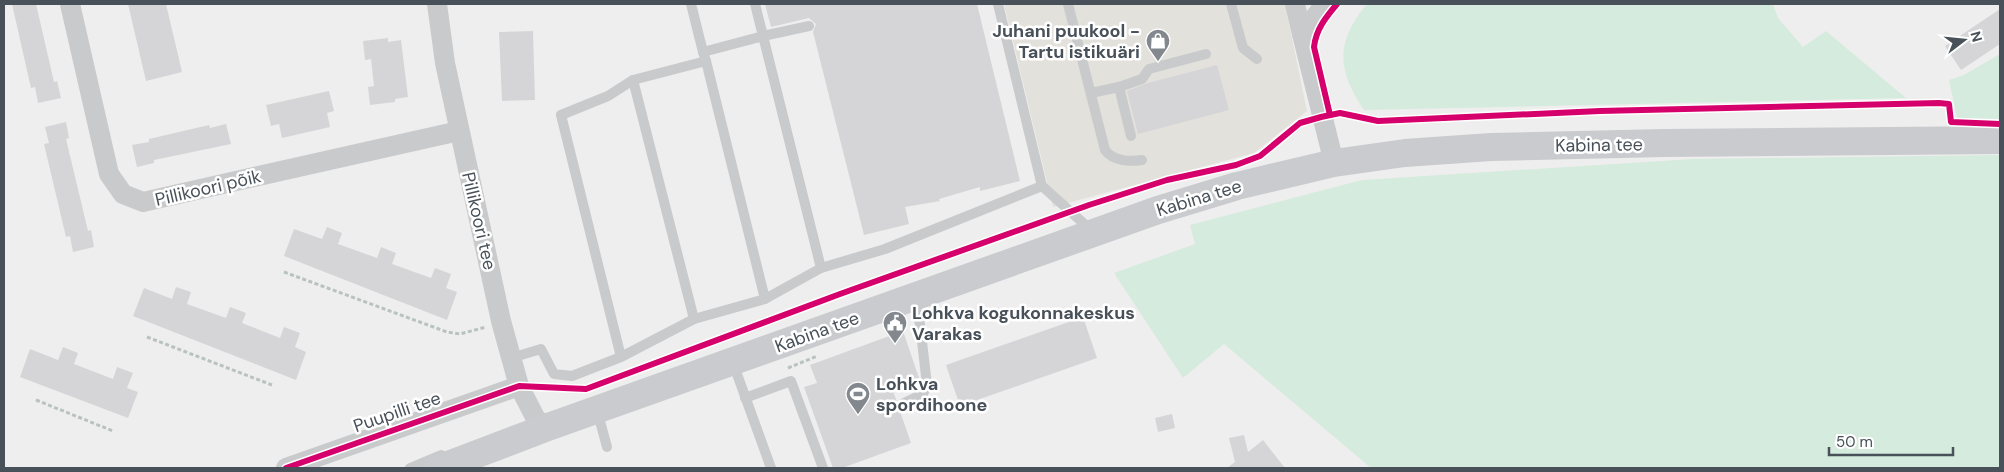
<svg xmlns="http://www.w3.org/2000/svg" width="2004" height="472" viewBox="0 0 2004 472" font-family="'DM Sans',sans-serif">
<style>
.commercial{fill:#e3e1dc}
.green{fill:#d5ebdd}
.building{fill:#d5d5d7}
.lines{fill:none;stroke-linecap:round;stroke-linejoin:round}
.path{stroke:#b8c2be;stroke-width:3;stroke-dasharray:4 2.5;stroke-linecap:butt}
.lane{stroke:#c9cacc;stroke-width:10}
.street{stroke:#c9cacc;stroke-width:20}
.secondary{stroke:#c9cbce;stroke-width:28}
.cycleway-casing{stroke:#fff;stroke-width:9}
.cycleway{stroke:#d6006c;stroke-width:6}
.labels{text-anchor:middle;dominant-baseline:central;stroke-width:5;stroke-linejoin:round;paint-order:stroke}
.poi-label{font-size:18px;font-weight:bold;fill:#485159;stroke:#fff;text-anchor:start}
.street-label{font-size:18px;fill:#485159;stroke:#fff}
</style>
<rect width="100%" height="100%" fill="#efeeee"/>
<path class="commercial" d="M1004,4H1285L1307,111L1254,153L1053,207Z"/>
<g class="green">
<path d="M1367,4H1773L1778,18L1803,47L1826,31L1906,98L1364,110C1337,70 1335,42 1367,4Z"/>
<path d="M2000,54V119L1957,118L1949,80L1964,75Z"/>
<path d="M2000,155V468H1371L1224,344L1183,378L1114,273L1195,244L1190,225L1362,180L1693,159Z"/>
</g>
<g class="building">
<path d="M12,4H36L54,82L57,81L61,98L38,103L35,87L31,88Z"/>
<path d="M128,4H166L182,72L146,81Z"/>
<path d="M765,4H977L1020,181L980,191V187L939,199L940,201L905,207L909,224L864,235L813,32L816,24L809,18L771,27Z"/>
<path d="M2000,9V44L1961,70L1945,46Z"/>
<path d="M533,31L535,100L502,101L499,32Z"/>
<path d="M388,38V42L401,40L408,97L395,99V102L370,105L368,87L374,86L371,59L365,60L363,41Z"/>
<path d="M1217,65L1229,110L1138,134L1127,91L1148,83Z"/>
<path d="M329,91L334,111L327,113L330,127L282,138L279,124L271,126L266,105Z"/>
<path d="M66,122L69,138L66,139L88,231L91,230L94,247L73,252L70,236L66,237L44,144L49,143L45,127Z"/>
<path d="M226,124L231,144L154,160V163L137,167L132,145L149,142V139L209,125L210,128Z"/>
<path d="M327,227L342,233L338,244L377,258L381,247L396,253L392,264L431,278L435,268L451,274L446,288L457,292L447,320L284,256L294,229L322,239Z"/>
<path d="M176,287L191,292L187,304L226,318L230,307L246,313L242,323L280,338L284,327L300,333L295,347L306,352L296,380L133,316L144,288L172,299Z"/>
<path d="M1083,317L1097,358L960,406L946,365Z"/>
<path d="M903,331L919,378L892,388L911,443L842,468H833L804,387L817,383L810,365Z"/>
<path d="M63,347L78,353L74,364L113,379L117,367L133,373L127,388L138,392L128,418L20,377L30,349L58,360Z"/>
<path d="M1172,414L1175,428L1158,432L1155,418Z"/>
<path d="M1244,435L1248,452L1263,440L1285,468H1227L1235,462L1229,438Z"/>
</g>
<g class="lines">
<g class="path">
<path d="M284,272L447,332L460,334L486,327"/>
<path d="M147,337L272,385"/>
<path d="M788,368L817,356"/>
<path d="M36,400L113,431"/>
</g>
<g class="lane">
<path d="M691,4L703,52"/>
<path d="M755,4L763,36L809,26"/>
<path d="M1068,4L1105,150C1113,161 1130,162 1142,160"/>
<path d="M1231,4L1243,48L1257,59"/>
<path d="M706,61L703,52L763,36L821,268L765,299"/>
<path d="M633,80L706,61L765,299L694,319"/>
<path d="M1119,87L1142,79L1149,69L1206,54"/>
<path d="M1091,93L1119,87L1131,136"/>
<path d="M1042,186L1091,230"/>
<path d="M821,268L885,249L1042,186L998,4"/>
<path d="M511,358L541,349L554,374L572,376L621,357L694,319L633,80L608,96L561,115L621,357"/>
<path d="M733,363L771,468"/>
<path d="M745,398L791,381L823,468"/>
<path d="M904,403L923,394L927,385L920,324L913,298"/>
<path d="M597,410L607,447"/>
<path d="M410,468L441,455"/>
</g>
<g class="street">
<path d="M70,4L109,174L123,194L143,202L459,131"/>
<path d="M437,4L445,63L501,321L519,386L536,419L548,427"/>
<path d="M1295,4L1302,34"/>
<path d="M1325,4L1302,34L1334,163"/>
<path d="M286,468L519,386"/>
</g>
<path class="secondary" d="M440,468L548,427L1158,210L1237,186L1334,163L1405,153L1491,147L1664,143L2000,140"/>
<defs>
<g id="cycleway">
<path d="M1330,115L1314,47C1316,29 1326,17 1337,4"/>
<path d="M286,468L519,386L586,389L840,294L1089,205L1167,180L1236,165L1260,156L1300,123L1321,117L1340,113L1378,121L1600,111L1939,103L1949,104L1951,122L2000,124"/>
</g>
</defs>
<use href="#cycleway" class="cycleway-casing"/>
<use href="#cycleway" class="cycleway"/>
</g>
<defs>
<symbol id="shop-pin" viewBox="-11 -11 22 30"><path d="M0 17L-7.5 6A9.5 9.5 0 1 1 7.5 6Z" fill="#82888d" stroke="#fff"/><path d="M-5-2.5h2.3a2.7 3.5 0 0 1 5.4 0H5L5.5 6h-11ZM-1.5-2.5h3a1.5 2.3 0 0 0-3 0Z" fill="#fff"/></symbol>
<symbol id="civic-pin" viewBox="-11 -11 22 30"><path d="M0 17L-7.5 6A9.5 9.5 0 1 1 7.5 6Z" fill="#82888d" stroke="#fff"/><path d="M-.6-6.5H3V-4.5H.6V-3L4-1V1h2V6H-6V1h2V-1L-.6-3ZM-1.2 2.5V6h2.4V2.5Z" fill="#fff"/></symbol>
<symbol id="stadium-pin" viewBox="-11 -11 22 30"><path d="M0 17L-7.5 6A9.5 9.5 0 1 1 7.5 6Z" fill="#82888d" stroke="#fff"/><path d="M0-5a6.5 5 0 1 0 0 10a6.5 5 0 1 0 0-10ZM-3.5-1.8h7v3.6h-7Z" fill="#fff"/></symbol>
</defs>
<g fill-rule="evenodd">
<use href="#shop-pin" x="1144" y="27" width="28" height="38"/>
<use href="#civic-pin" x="881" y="309" width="28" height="38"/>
<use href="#stadium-pin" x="844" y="380" width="28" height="38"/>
</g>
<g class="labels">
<g class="poi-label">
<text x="1140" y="31" text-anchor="end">Juhani puukool -<tspan x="1140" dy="21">Tartu istikuäri</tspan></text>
<text x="912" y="313">Lohkva kogukonnakeskus<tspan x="912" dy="21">Varakas</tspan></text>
<text x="876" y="384">Lohkva<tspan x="876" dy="21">spordihoone</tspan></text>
</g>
<g class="street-label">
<text transform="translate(1599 145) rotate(-1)">Kabina tee</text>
<text transform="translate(208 188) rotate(-13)">Pillikoori põik</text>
<text transform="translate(1199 198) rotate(-17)">Kabina tee</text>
<text transform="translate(479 221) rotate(77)">Pillikoori tee</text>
<text transform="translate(817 332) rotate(-20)">Kabina tee</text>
<text transform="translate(397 412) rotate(-19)">Puupilli tee</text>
</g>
</g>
<rect width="2004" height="472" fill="none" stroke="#485159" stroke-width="10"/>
<g transform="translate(1964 40) rotate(74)" stroke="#ffffff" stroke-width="4" paint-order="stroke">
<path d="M0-4L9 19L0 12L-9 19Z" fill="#485159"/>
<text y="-8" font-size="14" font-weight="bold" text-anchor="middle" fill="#485159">N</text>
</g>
<path d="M1829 447v8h124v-8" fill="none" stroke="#485159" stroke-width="2.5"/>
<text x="1836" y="447" font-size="15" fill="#485159" stroke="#ffffff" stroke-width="4" paint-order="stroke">50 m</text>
</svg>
